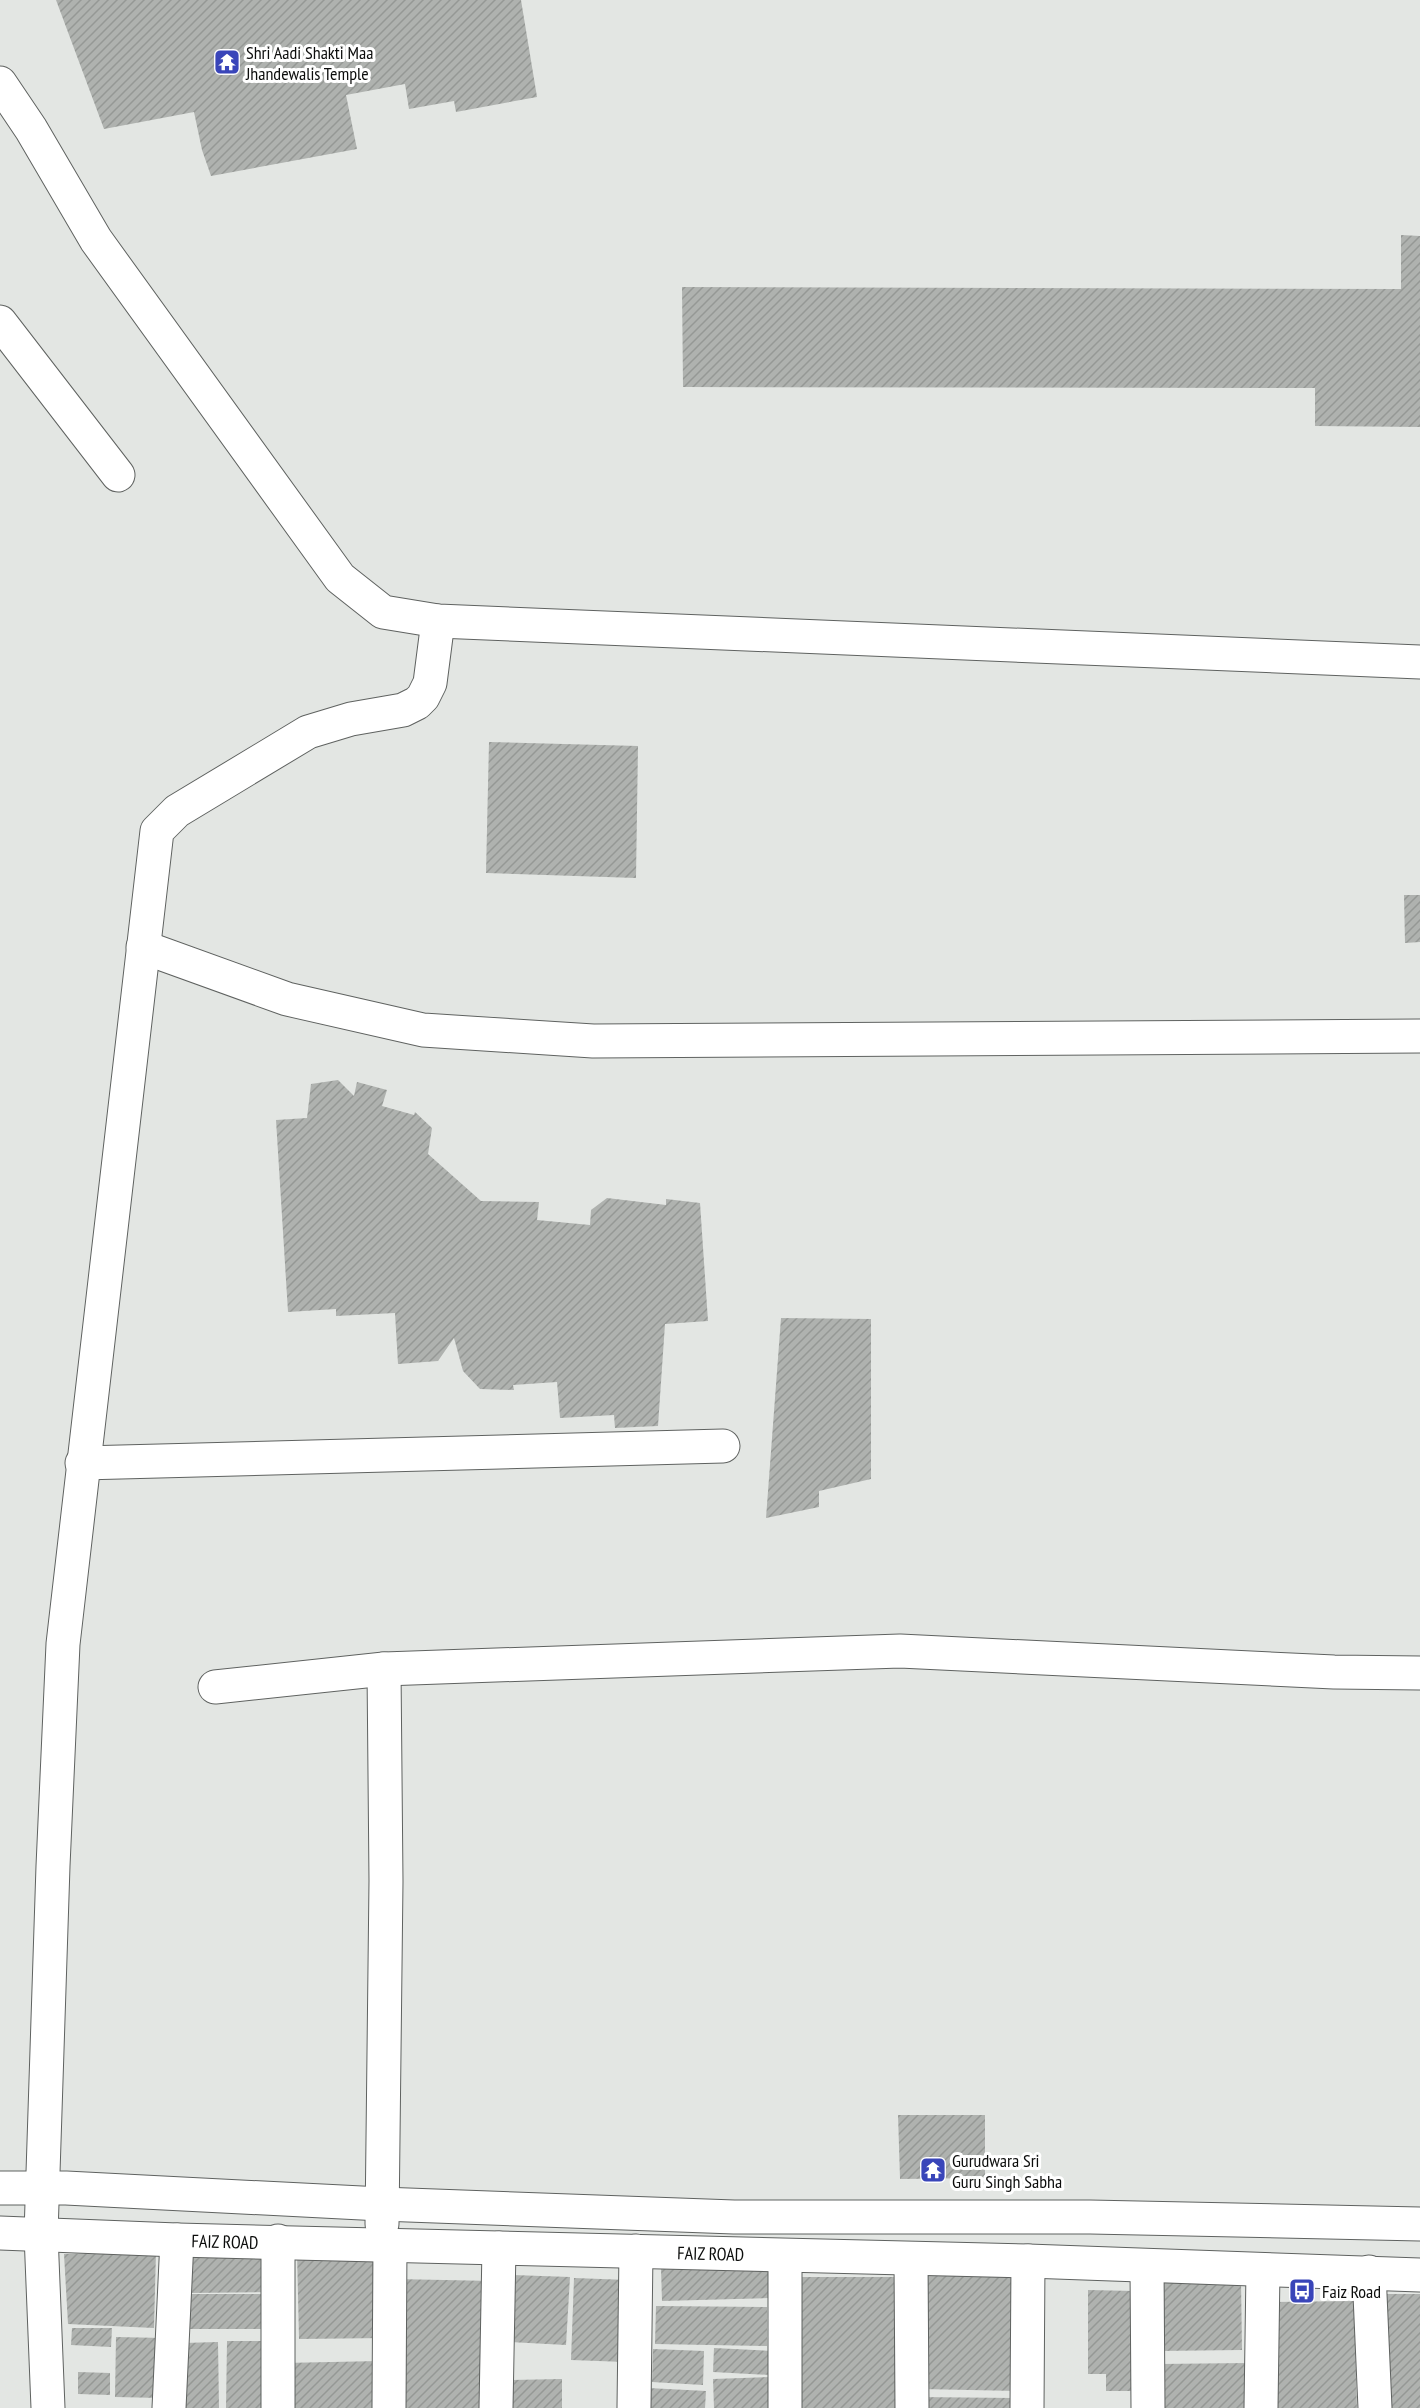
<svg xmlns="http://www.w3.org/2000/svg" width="1420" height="2408" viewBox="0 0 1420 2408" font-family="'PT Sans Narrow',sans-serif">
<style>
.building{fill:url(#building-hatch)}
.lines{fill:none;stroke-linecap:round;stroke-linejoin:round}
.minor-casing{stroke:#5f6260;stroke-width:35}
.minor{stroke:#fff;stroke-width:33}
.labels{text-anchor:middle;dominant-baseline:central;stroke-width:6;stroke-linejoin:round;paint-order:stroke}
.poi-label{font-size:18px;fill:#0c0d0c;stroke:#fff;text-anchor:start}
.street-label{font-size:18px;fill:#0c0d0c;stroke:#fff}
</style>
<defs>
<pattern id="building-hatch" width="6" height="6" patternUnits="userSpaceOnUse" patternTransform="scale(1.5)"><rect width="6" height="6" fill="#afb2af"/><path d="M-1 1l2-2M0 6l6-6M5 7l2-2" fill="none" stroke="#959895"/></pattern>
</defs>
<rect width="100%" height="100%" fill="#e3e6e3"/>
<g class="building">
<path d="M56,0H521L537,97L456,112L454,101L409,109L405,84L346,95L357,149L211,176L202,150L194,112L104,129Z"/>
<path d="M1401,235L1420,236V427L1315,426V388L683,387L682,287L1401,289Z"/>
<path d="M489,742L638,746L636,878L486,873Z"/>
<path d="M1404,895H1420V942L1405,943Z"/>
<path d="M338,1080L354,1096L357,1082L387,1090L382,1106L414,1115L415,1112L432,1128L428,1154L481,1201L539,1202L537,1220L590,1225L591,1210L607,1198L666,1205V1199L700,1203L708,1321L665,1324L658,1426L615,1428L614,1415L560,1418L557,1382L513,1385L514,1390L480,1389L463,1371L454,1338L438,1361L398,1364L395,1313L336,1316V1309L288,1312L276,1120L307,1118L311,1084Z"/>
<path d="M781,1318L871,1319V1479L819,1491V1507L766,1518Z"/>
<path d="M898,2115H985V2178L900,2179Z"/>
<path d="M270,2247V2292L189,2293L188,2248Z"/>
<path d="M383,2251L385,2338L299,2339L297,2252Z"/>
<path d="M156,2252L154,2328L68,2324L64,2254Z"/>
<path d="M768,2266L769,2298L662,2301L661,2269Z"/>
<path d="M923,2272L1020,2275L1018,2391L921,2389Z"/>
<path d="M513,2275L570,2277L566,2345L510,2342Z"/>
<rect x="795" y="2277" width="107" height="131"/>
<path d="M574,2278L628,2280L625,2362L571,2360Z"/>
<path d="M395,2279L493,2281L491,2408H394Z"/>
<path d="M1241,2280L1242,2350L1158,2351L1156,2281Z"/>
<path d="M1088,2290L1134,2291L1133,2391H1106V2374H1088Z"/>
<path d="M187,2294H266V2329H186Z"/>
<rect x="1382" y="2294" width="38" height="114"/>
<path d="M1354,2301L1357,2408H1275L1273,2302Z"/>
<path d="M656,2306L767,2307V2346L655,2344Z"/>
<path d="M72,2328H112L111,2347L71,2345Z"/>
<path d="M116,2337L163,2338L161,2398L115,2397Z"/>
<path d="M227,2341H274L273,2408H226Z"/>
<path d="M218,2342L219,2408H185L183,2343Z"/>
<path d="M714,2348L772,2351L771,2375L713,2372Z"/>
<path d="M653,2349L704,2351L703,2385L652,2382Z"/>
<path d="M380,2361L381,2408H284L283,2363Z"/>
<path d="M1248,2363L1249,2408H1160L1159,2364Z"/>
<path d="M78,2372L110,2373V2395L78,2394Z"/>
<path d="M772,2377L773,2408H714L713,2379Z"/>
<path d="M562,2379V2408H511V2380Z"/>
<path d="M648,2388L706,2391L705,2408H646Z"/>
<path d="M917,2397L1013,2398V2408H917Z"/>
</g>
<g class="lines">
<defs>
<g id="minor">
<path d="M0,83L31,129L96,240L340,578L383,612L438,621L1420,662"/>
<path d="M0,322L118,475"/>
<path d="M143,947L287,999L423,1030L593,1041L1420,1036"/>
<path d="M82,1463L723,1446"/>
<path d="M215,1687L384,1669L900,1651L1334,1672L1420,1673"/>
<path d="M0,2188H66L381,2204L734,2217H1090L1420,2224"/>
<path d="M382,2224L386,1881L384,1669"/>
<path id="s1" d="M0,2233L177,2240L1028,2261L1420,2275"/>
<path d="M911,2259L912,2408"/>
<path d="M1147,2266L1148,2408"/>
<path d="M1369,2272L1375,2408"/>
<path d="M48,2408L41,2234L53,1866L63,1644L157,831L177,811L308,732L351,719L403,710L417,703L423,697L430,683L438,621"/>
<path d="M169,2408L177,2240"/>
<path d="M278,2408V2241"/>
<path d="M389,2408L390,2244"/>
<path d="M496,2408L499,2248"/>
<path d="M634,2408L636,2251"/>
<path d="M785,2408V2257"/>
<path d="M1027,2408L1028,2261"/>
<path d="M1261,2408L1263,2270"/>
</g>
</defs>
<use href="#minor" class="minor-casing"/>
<use href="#minor" class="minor"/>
</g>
<defs>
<symbol id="temple-square" viewBox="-11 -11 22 22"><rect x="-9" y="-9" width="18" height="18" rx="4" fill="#3945b9" stroke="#fff"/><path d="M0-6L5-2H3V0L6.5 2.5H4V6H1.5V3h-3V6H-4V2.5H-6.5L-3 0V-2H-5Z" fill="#fff"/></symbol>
<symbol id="bus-square" viewBox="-11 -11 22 22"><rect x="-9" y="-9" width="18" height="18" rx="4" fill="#3945b9" stroke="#fff"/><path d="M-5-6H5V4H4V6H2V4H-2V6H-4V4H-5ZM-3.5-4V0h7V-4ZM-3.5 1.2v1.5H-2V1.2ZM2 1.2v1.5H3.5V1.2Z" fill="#fff"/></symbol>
</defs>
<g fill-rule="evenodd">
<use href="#temple-square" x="212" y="47" width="30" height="30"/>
<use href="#temple-square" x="918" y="2155" width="30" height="30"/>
<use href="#bus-square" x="1287" y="2276" width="30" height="30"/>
</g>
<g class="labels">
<g class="poi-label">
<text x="246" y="52">Shri Aadi Shakti Maa<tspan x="246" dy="21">Jhandewalis Temple</tspan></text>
<text x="952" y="2160">Gurudwara Sri<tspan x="952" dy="21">Guru Singh Sabha</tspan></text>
<text x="1322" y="2291">Faiz Road</text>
</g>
<g class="street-label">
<text stroke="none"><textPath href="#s1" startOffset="225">FAIZ ROAD</textPath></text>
<text stroke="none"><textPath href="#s1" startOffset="711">FAIZ ROAD</textPath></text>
</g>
</g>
</svg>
